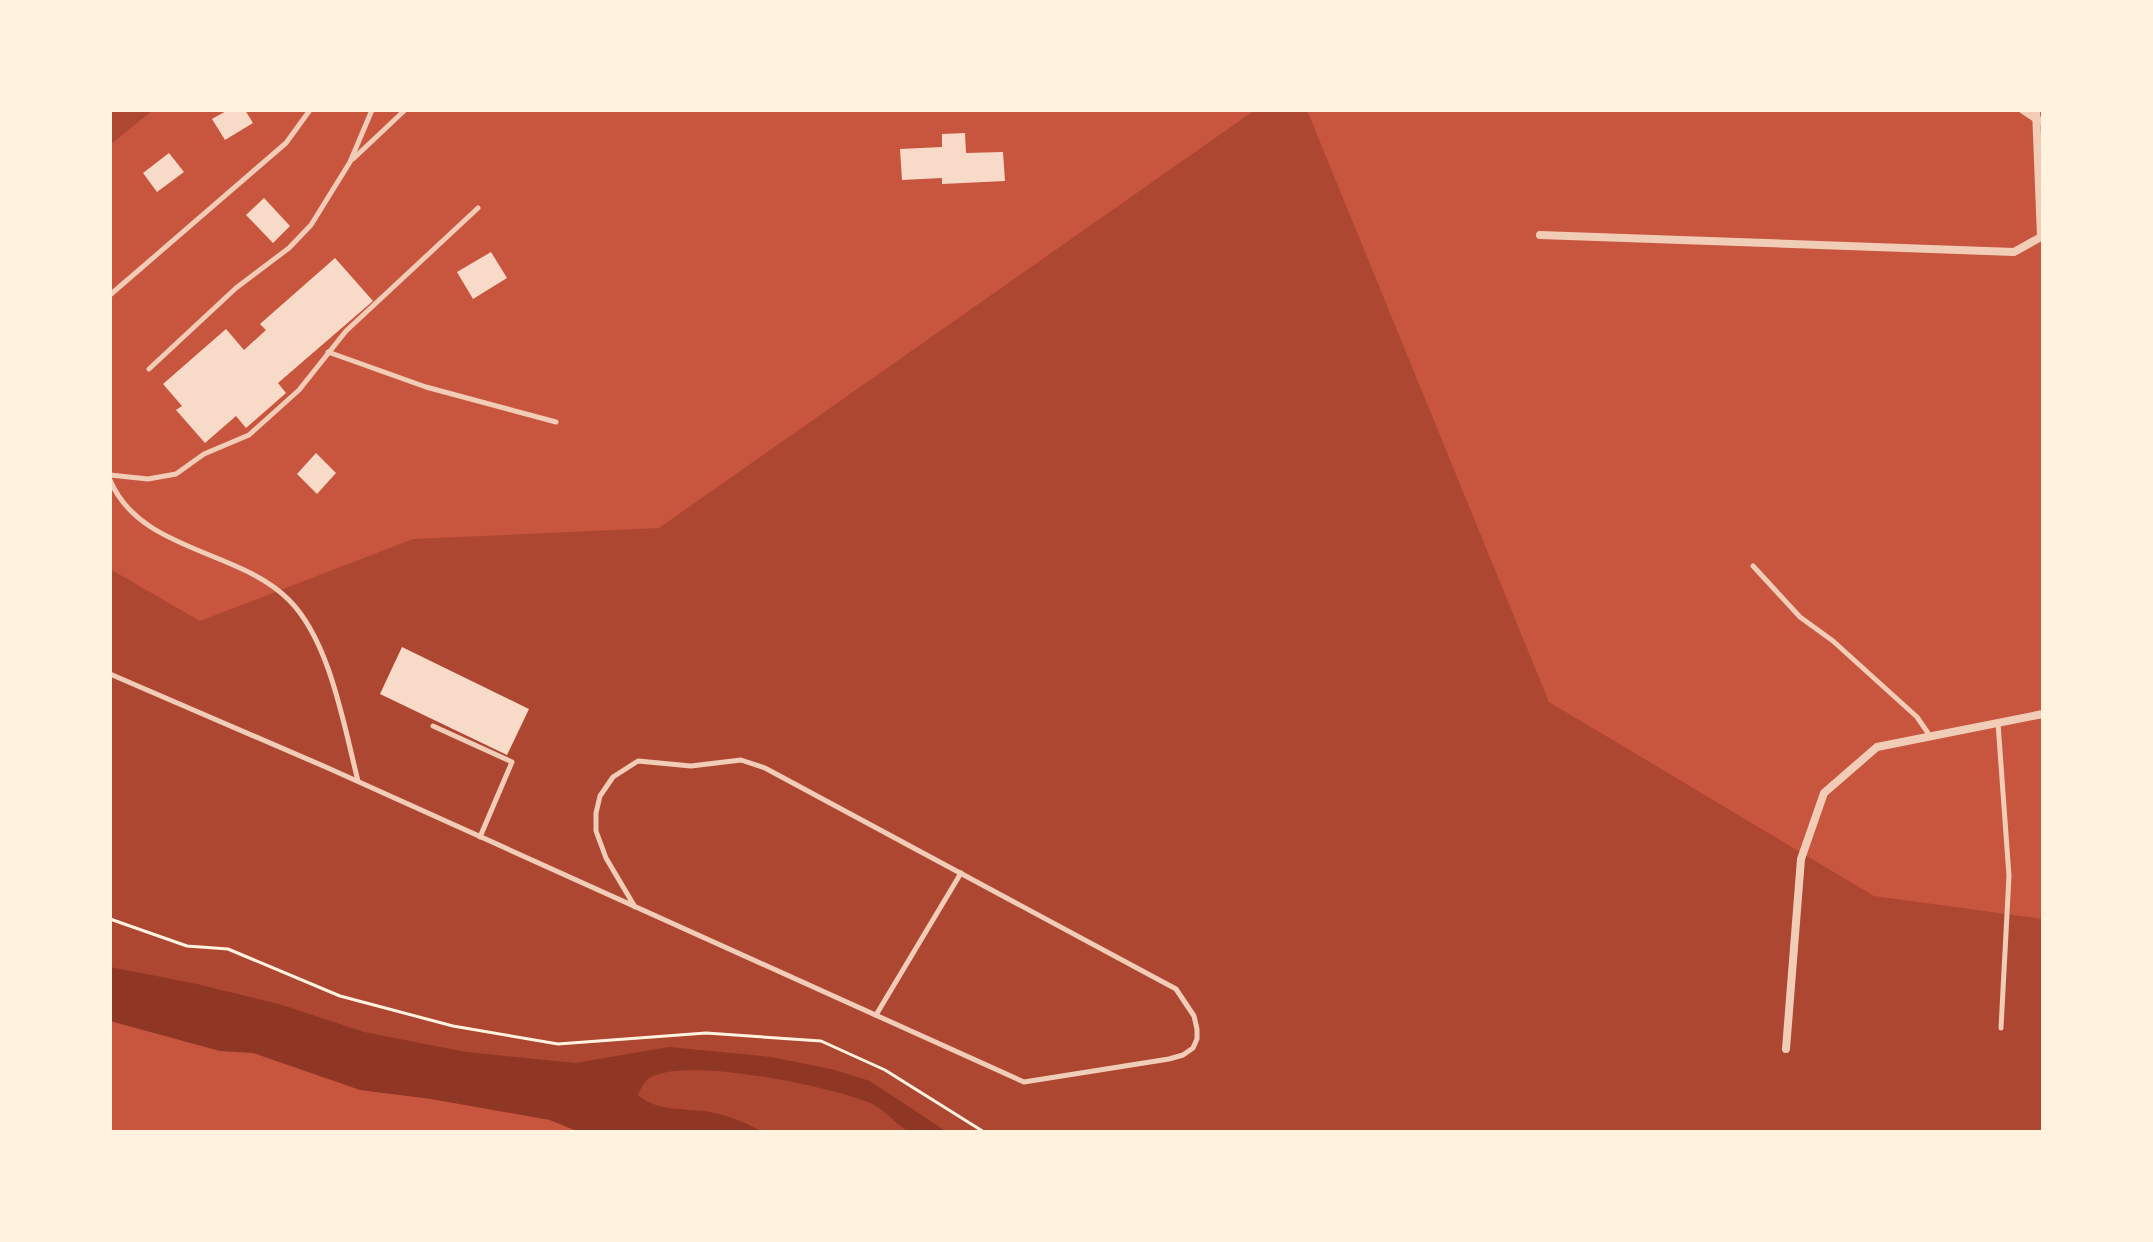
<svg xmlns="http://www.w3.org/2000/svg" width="2153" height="1242" viewBox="0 0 2153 1242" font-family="'Open Sans',sans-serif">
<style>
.green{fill:#ae4732}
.water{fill:#8f3625}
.building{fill:#f7dbc8}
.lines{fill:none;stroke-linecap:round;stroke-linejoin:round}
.path{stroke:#fff3e0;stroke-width:3}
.service{stroke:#f1ccb7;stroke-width:5}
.minor{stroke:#f1ccb7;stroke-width:8}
</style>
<rect width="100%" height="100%" fill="#c8553d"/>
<g class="green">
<path d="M110,110H153L110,145Z"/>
<path d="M1255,110H1307L1549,702L1874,896L2043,919V1132H734L110,1007V569L200,621L413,539L659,528Z"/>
</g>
<path class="water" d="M110,967L197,984L282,1005L364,1032L466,1052L575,1063L669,1047L771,1057L831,1069L870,1081L947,1132C937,1132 919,1135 910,1132C899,1128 885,1109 870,1103C830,1086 693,1058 653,1076C645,1080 641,1087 638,1095C657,1112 686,1108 710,1112C730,1116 747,1123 763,1132H579L550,1120L431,1099L360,1090L253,1053L220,1051L110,1021Z"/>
<g class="building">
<path d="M228,110H245L253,123L225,140L212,119Z"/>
<path d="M965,133L966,153L1003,152L1005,181L942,184V178L902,180L900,149L942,147V134Z"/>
<path d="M169,153L184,172L157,192L143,173Z"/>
<path d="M264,198L290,226L273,243L246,215Z"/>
<path d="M491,252L507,278L473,299L457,272Z"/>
<path d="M335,258L373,301L278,383L286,393L246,428L236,416L205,443L176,410L182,406L163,384L226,329L244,350L266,330L260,324Z"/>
<path d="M316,453L336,473L317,494L297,474Z"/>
<path d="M402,647L529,709L507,755L380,694Z"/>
</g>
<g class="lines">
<path class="path" d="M110,919L187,946L228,949L340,996L453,1026L558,1044L706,1033L821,1041L885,1070L984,1132"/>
<g class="service">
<path d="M353,159L405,110"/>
<path d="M110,295L286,143L310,110"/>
<path d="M328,352L426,387L556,422"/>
<path d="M149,369L236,288L289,248L311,225L350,162L372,110"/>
<path d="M110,475L148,479L176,474L204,454L249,435L299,390L346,331L478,208"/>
<path d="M110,480C140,552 239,549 289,600C330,641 344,726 358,781"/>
<path d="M1753,566L1800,617L1833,641L1917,717L1930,736"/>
<path d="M110,674L328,768L1024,1082L1169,1059L1183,1055L1193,1048L1197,1039V1029L1194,1016L1176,989L765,768L741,760L691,766L638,761L613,777L600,796L596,813V831L606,858L635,907"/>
<path d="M1998,723L2009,876L2001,1028"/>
<path d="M433,726L512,762L480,837"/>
<path d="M876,1015L961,873"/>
</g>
<g class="minor">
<path d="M2023,110L2043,123"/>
<path d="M1540,235L2014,252L2041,237L2036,110"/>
<path d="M1786,1049L1801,859L1824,793L1877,747L2043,714"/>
</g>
</g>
<rect width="2153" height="1242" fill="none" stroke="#fff3e0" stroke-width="224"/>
</svg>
